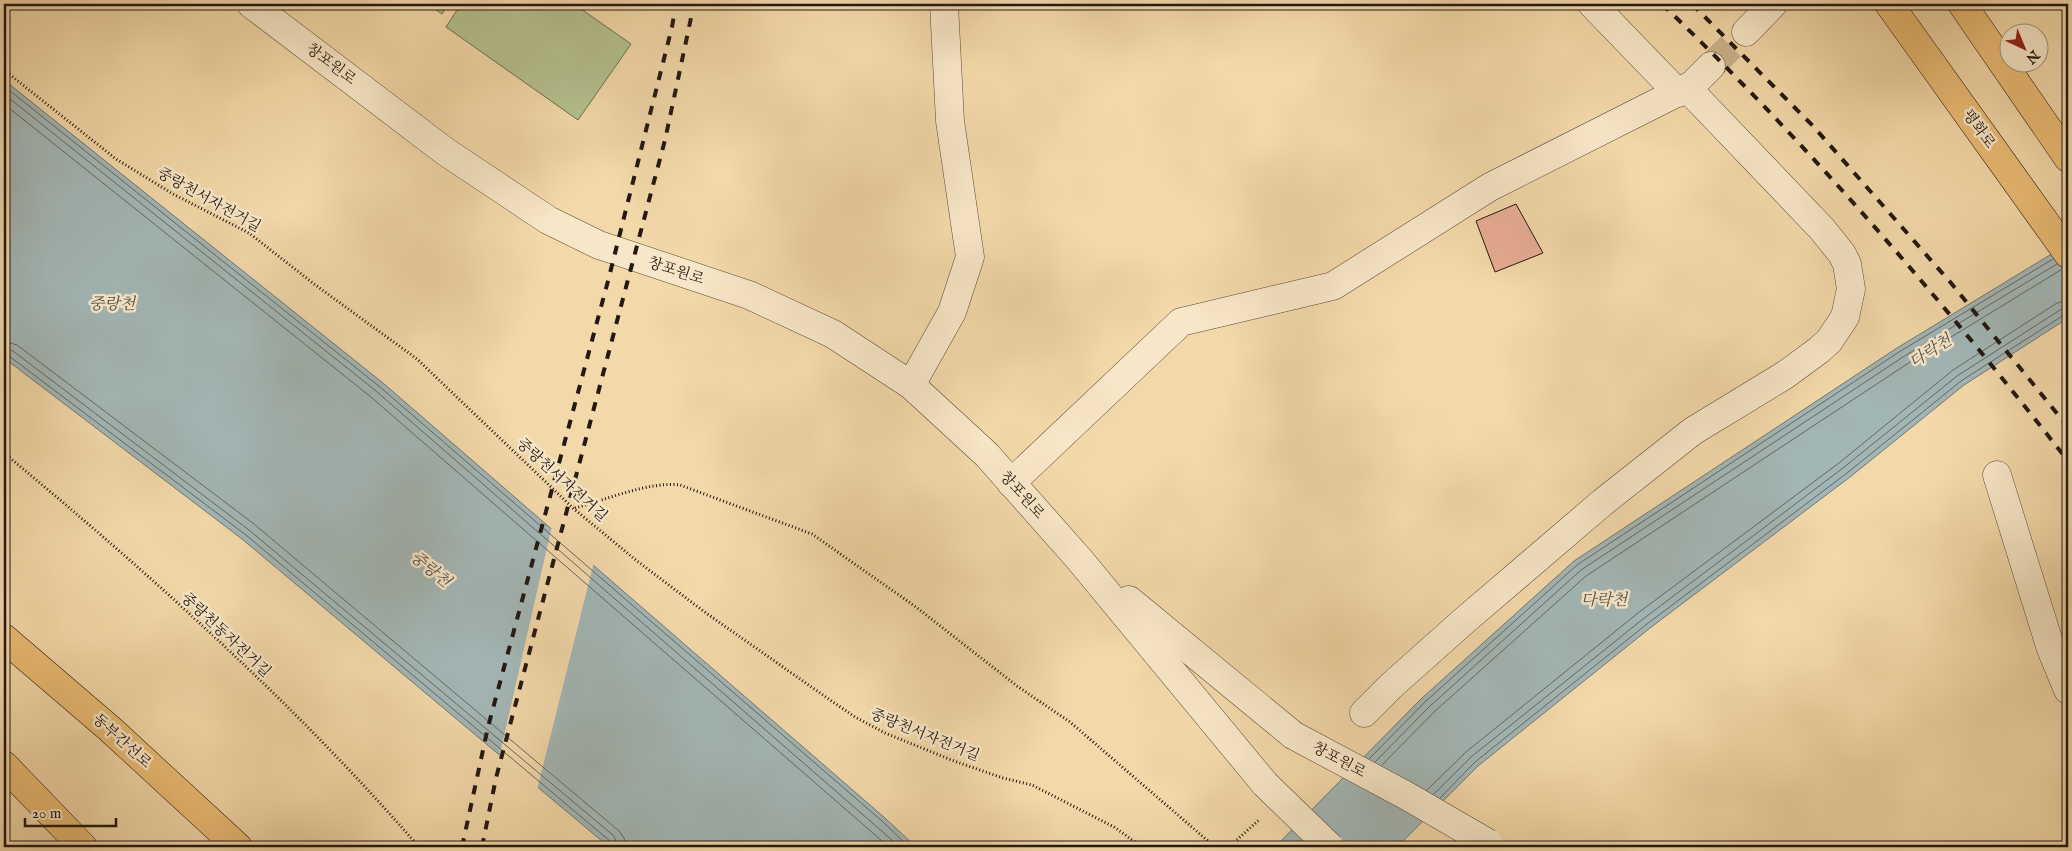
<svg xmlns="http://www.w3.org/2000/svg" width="2072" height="851" viewBox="0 0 2072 851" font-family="'IM FELL English','Noto Serif KR',serif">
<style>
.green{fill:#b4c08d;stroke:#6c6c50}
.water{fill:#a2b6b5;stroke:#6f7774}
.pier{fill:#f3d8a9}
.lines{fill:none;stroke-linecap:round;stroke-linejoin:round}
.shore{stroke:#626764;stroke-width:1}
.building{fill:#e7ac93;stroke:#231812}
.minor-tunnel{stroke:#c9b28b;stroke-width:28;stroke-dasharray:28 14;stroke-linecap:butt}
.minor-casing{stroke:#574838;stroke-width:29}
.major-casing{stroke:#231812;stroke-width:29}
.highway-casing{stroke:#231812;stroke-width:29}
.path{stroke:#231812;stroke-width:3;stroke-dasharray:1 2.5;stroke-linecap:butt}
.minor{stroke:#f7e6c7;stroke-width:28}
.major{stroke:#eabc74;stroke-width:28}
.highway{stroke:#eabc74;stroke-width:28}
.rail{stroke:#231812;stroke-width:4;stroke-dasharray:9 9;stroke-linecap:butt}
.minor-bridge-casing{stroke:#574838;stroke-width:29;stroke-linecap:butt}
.minor-bridge{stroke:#f7e6c7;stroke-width:28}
.labels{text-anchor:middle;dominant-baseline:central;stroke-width:5;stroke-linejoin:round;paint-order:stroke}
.street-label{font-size:15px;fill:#231812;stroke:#f7e6c7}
.water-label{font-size:16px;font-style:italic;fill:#4f4f4b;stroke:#f7e6c7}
</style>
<rect width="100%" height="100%" fill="#f3d8a9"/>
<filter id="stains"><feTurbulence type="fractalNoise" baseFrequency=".004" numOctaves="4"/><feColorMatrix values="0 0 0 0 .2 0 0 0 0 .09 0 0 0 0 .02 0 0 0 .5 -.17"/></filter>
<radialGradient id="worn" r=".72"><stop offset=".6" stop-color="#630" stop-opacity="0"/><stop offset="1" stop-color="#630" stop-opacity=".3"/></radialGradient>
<g class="green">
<path d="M427,4H448L442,14Z"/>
<path d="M461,4H574L631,44L578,120L446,27Z"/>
</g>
<g class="water">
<path d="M4,80L383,383L885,818L916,847H609L242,539L4,358Z"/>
<path d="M2068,244V318L1964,385L1850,477L1650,628L1478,766L1397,847H1275L1421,699L1574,561L1897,348Z"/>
</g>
<path class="pier" d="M552,526L594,562L537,790L499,758Z"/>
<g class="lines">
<g class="shore">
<path d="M4,86L380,387L882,821L909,847"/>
<path d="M4,94L376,391L900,847"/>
<path d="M4,104L371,397L889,847"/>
<path d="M4,341L17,345L254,524L619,831L624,838L626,847"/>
<path d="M4,348L13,351L249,530L614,836L618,847"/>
<path d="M4,354L9,356L246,535L610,841L612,847"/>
<path d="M1369,759L1425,702L1577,565L1899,352L2053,259"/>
<path d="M1375,762L1429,707L1581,570L1903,357L2057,264"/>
<path d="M1382,765L1434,712L1586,576L1907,364L2064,268"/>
<path d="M1427,790L1466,752L1638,613L1839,463L1953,370L2057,303L2068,300"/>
<path d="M1434,794L1471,757L1643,619L1843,468L1957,376L2060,310L2068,308"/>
<path d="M1440,798L1475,762L1647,624L1847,473L1961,381L2064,315L2068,314"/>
</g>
</g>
<path class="building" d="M1516,204L1543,253L1495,272L1476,221Z"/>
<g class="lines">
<path class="minor-tunnel" d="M1711,66L1746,32"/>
<defs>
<g id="minor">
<path d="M251,4L446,152L548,220L599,245L749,295L833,334L911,385L987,455L1079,559L1265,784"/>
<path d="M1592,4L1678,93"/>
<path d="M1746,32L1773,4"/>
<path d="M911,385L952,312L970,257L950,121L944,4"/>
<path d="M1997,475L2051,649L2068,690"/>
<path d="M1011,483L1181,322L1333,286L1490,187L1692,85"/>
<path d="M1129,600L1293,735"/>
<path d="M1364,713L1392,685L1465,620L1603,502L1693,431L1785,375L1819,350L1829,341L1845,317L1851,289L1847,264L1842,254L1822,229L1690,91L1692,85L1711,66"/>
</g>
<g id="major">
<path d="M1889,4L2068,254"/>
<path d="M1962,4L2068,158"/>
</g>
<g id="highway">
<path d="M4,638L110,729L238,847"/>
<path d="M4,765L83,847"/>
</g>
</defs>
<use href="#minor" class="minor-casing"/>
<use href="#major" class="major-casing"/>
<use href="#highway" class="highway-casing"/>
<g class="path">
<path d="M4,70L116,159L173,194L249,233L314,284L417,359L574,509L637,561L706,613L820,693L855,717L885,733L954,761L1003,778L1032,785L1114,827L1142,847"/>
<path d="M4,453C150,574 295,704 419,847"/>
<path d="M575,508C605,500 650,481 680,485L812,534L916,607L1017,686L1070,722L1215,847"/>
<path d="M1229,847L1260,819"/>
</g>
<use href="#minor" class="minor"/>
<use href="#major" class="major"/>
<use href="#highway" class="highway"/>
<g class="rail">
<path d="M1662,4C1809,145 1943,301 2068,461"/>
<path d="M1692,4L1813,126L1951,283L2068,427"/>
<path d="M462,847L488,727L608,281L672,27L676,4"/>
<path d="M482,847L496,778L665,140L694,4"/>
</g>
<defs>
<g id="minor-bridge">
<path d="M1293,735L1407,796L1488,843"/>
<path d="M1265,784L1330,847"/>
</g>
</defs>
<use href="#minor-bridge" class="minor-bridge-casing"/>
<use href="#minor-bridge" class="minor-bridge"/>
</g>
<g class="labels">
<g class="street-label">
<text transform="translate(331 64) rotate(37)">창포원로</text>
<text transform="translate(1979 129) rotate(54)">평화로</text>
<text transform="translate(209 200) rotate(29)">중랑천서자전거길</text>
<text transform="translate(676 271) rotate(18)">창포원로</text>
<text transform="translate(562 480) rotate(42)">중랑천서자전거길</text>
<text transform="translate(1022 495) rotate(48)">창포원로</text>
<text transform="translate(226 635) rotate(43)">중랑천동자전거길</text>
<text transform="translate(925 735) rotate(22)">중랑천서자전거길</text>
<text transform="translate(122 741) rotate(42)">동부간선로</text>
<text transform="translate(1339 760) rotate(28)">창포원로</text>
</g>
<g class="water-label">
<text x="112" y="305">중랑천</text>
<text transform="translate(1931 352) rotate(-33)">다락천</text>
<text transform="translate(430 570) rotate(39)">중랑천</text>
<text x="1604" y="601">다락천</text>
</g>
</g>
<rect width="2072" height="851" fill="none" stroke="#f3d8a9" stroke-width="20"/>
<rect x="5" y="5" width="2062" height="841" fill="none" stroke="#231812" stroke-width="2.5"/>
<rect x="10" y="10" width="2052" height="831" fill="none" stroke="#231812"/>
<g transform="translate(2024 48) rotate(136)"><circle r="24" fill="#f7e6c7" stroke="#a2947f"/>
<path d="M0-4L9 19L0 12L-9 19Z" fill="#8f2418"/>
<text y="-8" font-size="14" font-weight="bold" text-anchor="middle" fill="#231812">N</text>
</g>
<path d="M25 818v8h91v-8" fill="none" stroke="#231812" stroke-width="2.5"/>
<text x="32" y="818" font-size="15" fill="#231812" stroke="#f7e6c7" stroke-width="4" paint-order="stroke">20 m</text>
<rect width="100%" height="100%" filter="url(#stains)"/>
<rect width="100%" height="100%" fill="url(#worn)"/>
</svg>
